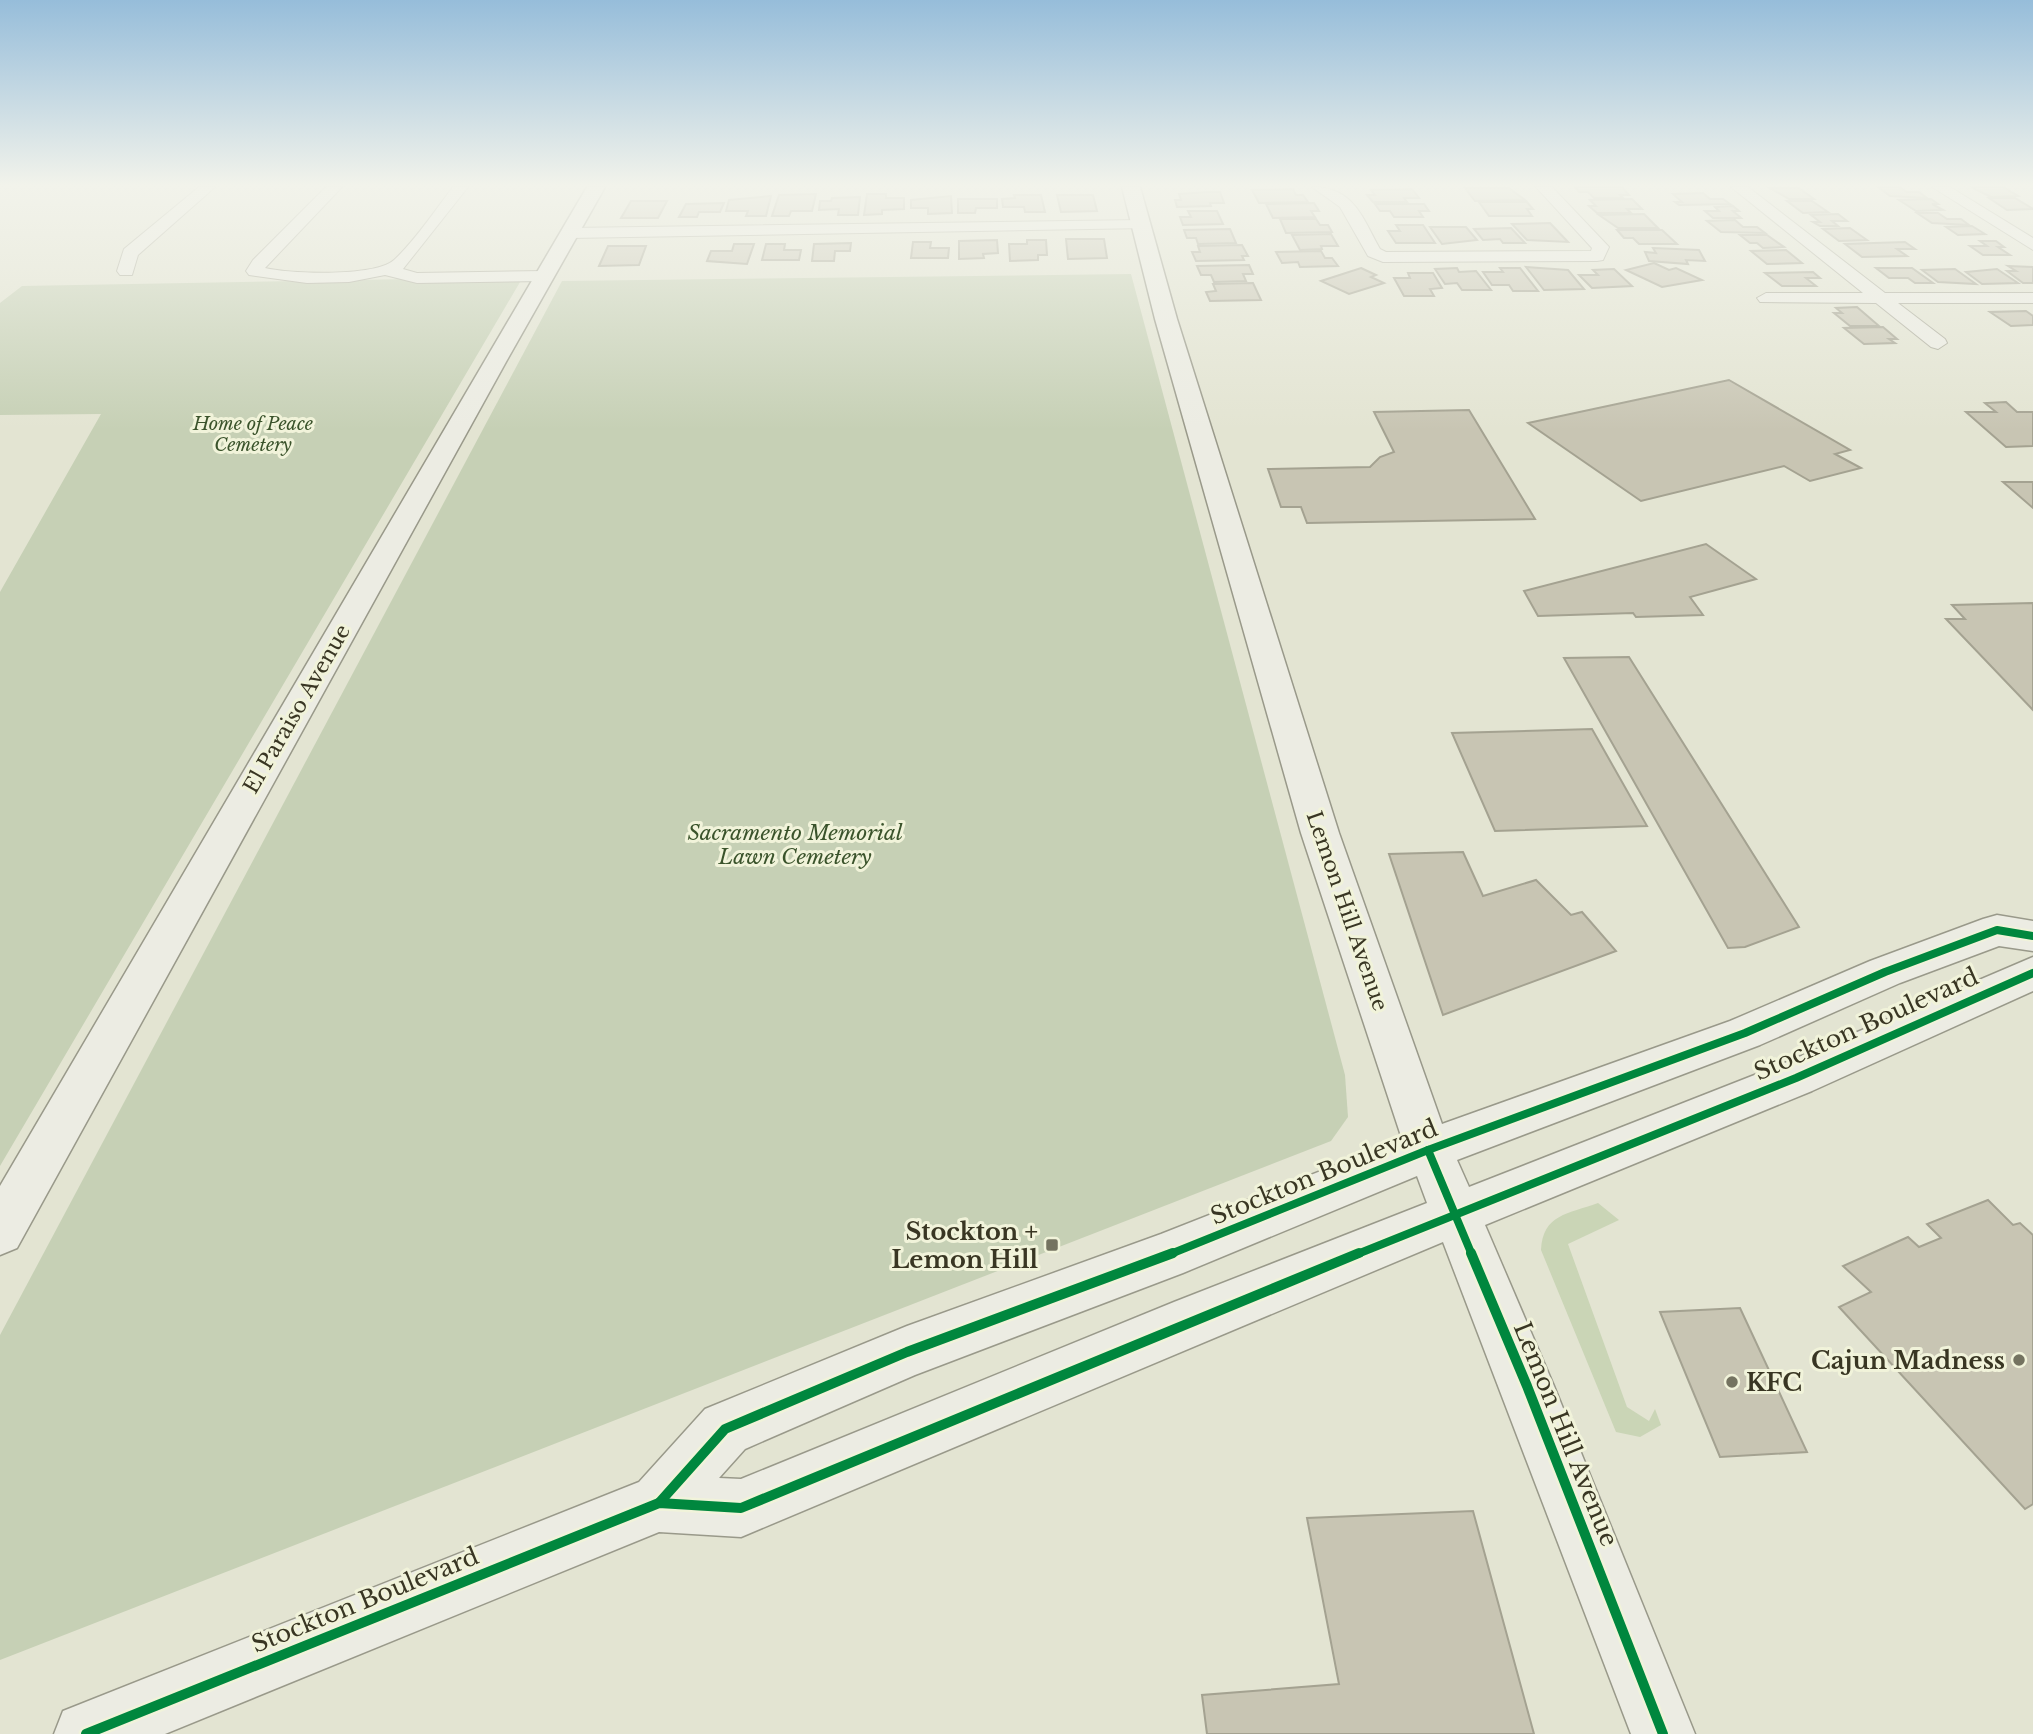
<svg xmlns="http://www.w3.org/2000/svg" width="2033" height="1734" viewBox="0 0 2033 1734" font-family="'Libre Baskerville',serif">
<style>
.green{fill:#cad5b6}
.cemetery{fill:#c6d0b5}
.building{fill:#c8c5b3;stroke:#a4a291;stroke-width:2}
.lines{fill:none;stroke-linecap:round;stroke-linejoin:round}
.street-casing{stroke:#aaa99a;stroke-width:2}
.secondary-casing{stroke:#99998a;stroke-width:3}
.street{fill:#ecece3;fill-rule:evenodd}
.secondary{fill:#ecece3;fill-rule:evenodd}
.cycleway-far1-casing{stroke:#f1f3da;stroke-width:12}
.cycleway-casing{stroke:#f1f3da;stroke-width:15}
.cycleway-far1{stroke:#00873e;stroke-width:8}
.cycleway{stroke:#00873e;stroke-width:10}
.poi-dot{fill:#747360;stroke:#f1f3da;stroke-width:2.5}
.labels{text-anchor:middle;dominant-baseline:central;stroke-width:6;stroke-linejoin:round;paint-order:stroke}
.far-park-label{font-size:18px;font-style:italic;fill:#3a532b;stroke:#f1f3da}
.street-label{font-size:21px;fill:#393623;stroke:#f1f3da}
.park-label{font-size:21px;font-style:italic;fill:#3a532b;stroke:#f1f3da}
.near-street-label{font-size:24px;fill:#393623;stroke:#f1f3da}
.near-poi-label{font-size:24px;font-weight:bold;fill:#393623;stroke:#f1f3da;text-anchor:end}
</style>
<rect width="100%" height="100%" fill="#e3e4d2"/>
<path class="green" d="M1598,1203L1619,1220L1568,1244L1627,1407L1649,1421L1655,1409L1661,1425L1640,1437L1616,1432L1541,1250C1543,1214 1568,1214 1598,1203Z"/>
<g class="cemetery">
<path d="M1131,274L1345,1075L1348,1117L1331,1141L0,1660V1335L562,281Z"/>
<path d="M523,277L0,1166V592L101,414L0,415V303L22,286Z"/>
</g>
<g class="building">
<path d="M1575,187H1622L1629,195H1620L1623,198H1594L1588,192H1579Z"/>
<path d="M1878,187H1899L1907,192H1919L1927,198L1890,196Z"/>
<path d="M1971,187H2003L2018,196L1991,197Z"/>
<path d="M1465,188H1509L1525,200L1475,201Z"/>
<path d="M1770,188H1799L1814,199H1789Z"/>
<path d="M1293,189L1296,195H1303L1308,202L1259,203L1252,190Z"/>
<path d="M1412,189L1419,198H1404L1407,202H1373L1367,195H1375L1371,190Z"/>
<path d="M1208,192H1220L1224,203H1210L1211,206L1177,207L1175,200H1181L1179,194Z"/>
<path d="M1703,193L1710,199H1723L1730,204L1679,205L1675,202H1682L1673,194Z"/>
<path d="M816,194L812,211H791L789,216H772L779,195Z"/>
<path d="M867,194H886V198H904V209L882,210V214L864,215Z"/>
<path d="M1014,195H1041L1045,212H1025L1024,207H1003L1002,199L1015,198Z"/>
<path d="M1057,195H1093L1097,211L1061,212Z"/>
<path d="M771,196L766,216H746L748,211H726L729,200Z"/>
<path d="M951,196L952,213L928,214V208H911V200Z"/>
<path d="M860,197L858,215H838L839,209L819,210L820,201H831L832,198Z"/>
<path d="M1989,198H2015L2033,209L2007,210Z"/>
<path d="M958,199H997V208H976L975,213H958Z"/>
<path d="M1632,199L1642,209H1627L1631,213H1597L1589,206H1596L1590,200Z"/>
<path d="M1931,199L1938,204H1932L1943,210L1916,211L1899,200Z"/>
<path d="M631,201H667L658,218H621Z"/>
<path d="M1787,201H1812L1828,212L1803,213Z"/>
<path d="M1479,202H1527L1533,209H1527L1532,216H1489Z"/>
<path d="M724,203L720,212H699L697,217H679L686,204Z"/>
<path d="M1314,203L1319,211H1311L1315,217L1273,218L1266,204Z"/>
<path d="M1375,204H1424L1429,211H1419L1423,217H1394L1390,211H1380Z"/>
<path d="M1733,206L1739,211H1733L1741,218H1713L1705,211H1719L1715,207Z"/>
<path d="M1188,211H1217L1223,224L1183,225L1180,217H1191Z"/>
<path d="M1917,213H1938L1947,219H1961L1969,225L1932,223Z"/>
<path d="M1644,214L1658,228H1618L1599,215Z"/>
<path d="M1838,214L1847,221H1832L1838,226H1820L1813,222H1820L1811,215Z"/>
<path d="M1280,219H1316L1320,225H1328L1332,232L1286,233Z"/>
<path d="M1735,220L1743,227H1757L1765,233L1721,232L1707,221Z"/>
<path d="M1550,223L1568,242L1527,240L1512,224Z"/>
<path d="M1396,225H1423L1435,243H1396L1388,231H1400Z"/>
<path d="M1972,226L1985,234L1958,235L1946,227Z"/>
<path d="M1430,227H1466L1477,240L1442,244Z"/>
<path d="M1511,228L1525,243H1503L1500,239L1483,240L1474,229Z"/>
<path d="M1850,228L1867,240L1839,241L1823,229Z"/>
<path d="M1230,229L1236,243L1198,244L1196,238H1187L1184,230Z"/>
<path d="M1617,230H1662L1677,244H1639L1633,238H1624Z"/>
<path d="M1331,234L1338,246H1321L1322,249L1300,250L1292,235Z"/>
<path d="M1740,235H1767L1784,247L1763,248L1757,243H1750Z"/>
<path d="M1066,239H1104L1107,258L1068,259Z"/>
<path d="M997,240L998,253L983,254L984,258L959,259V241Z"/>
<path d="M1027,240H1046L1047,255H1038V260L1010,261L1009,244H1027Z"/>
<path d="M1980,241H1996L2004,247H1998L2010,255H1983L1970,246H1987Z"/>
<path d="M913,242H931L930,248H949L948,258H911Z"/>
<path d="M1905,242L1915,249H1897L1907,256L1862,257L1845,244Z"/>
<path d="M851,243L850,251H835L834,261H812L814,244Z"/>
<path d="M734,244H754L747,264L707,261L711,251H732Z"/>
<path d="M766,244H785L784,250H801L799,260H762Z"/>
<path d="M1242,245L1248,256H1242L1244,260L1196,261L1192,252H1200L1198,246Z"/>
<path d="M608,246H646L639,265L599,266Z"/>
<path d="M1653,248L1699,250L1705,261L1686,260L1688,264L1649,261L1645,252L1656,253Z"/>
<path d="M1786,250L1802,263L1767,264L1751,251Z"/>
<path d="M1321,251L1325,258H1332L1338,266L1300,267L1298,262L1282,263L1276,252Z"/>
<path d="M1654,263L1669,270L1676,268L1702,280L1662,287L1626,270Z"/>
<path d="M1249,265L1253,274H1243L1246,281L1214,282L1211,275H1201L1197,266Z"/>
<path d="M2008,266L2033,267V283H2023L2007,271H2016Z"/>
<path d="M1526,267L1568,270L1584,289L1544,290Z"/>
<path d="M1361,268L1376,275L1371,277L1384,283L1349,294L1321,281Z"/>
<path d="M1457,268L1459,272L1476,271L1491,290H1462L1457,283L1445,284L1435,269Z"/>
<path d="M1500,268H1520L1538,291H1513L1509,285H1492L1483,272H1503Z"/>
<path d="M1876,268H1912L1933,283H1915L1908,278H1889Z"/>
<path d="M1614,269L1632,286L1592,288L1579,275H1598L1593,270Z"/>
<path d="M1955,269L1976,284L1938,282L1922,270Z"/>
<path d="M1997,269L2018,283L1982,284L1966,272Z"/>
<path d="M1813,272L1820,278H1806L1816,286H1782L1765,273Z"/>
<path d="M1408,273H1433L1442,288L1430,289L1434,296H1404L1394,278H1410Z"/>
<path d="M1253,283L1261,300L1210,301L1206,292L1216,291L1213,284Z"/>
<path d="M1857,307L1879,326H1850L1834,313H1842L1836,308Z"/>
<path d="M2026,311L2033,316V325L2011,326L1990,312Z"/>
<path d="M1883,327L1897,339H1889L1895,343L1864,344L1844,328Z"/>
<path d="M1729,380L1850,450L1835,454L1861,468L1810,481L1784,466L1641,501L1528,423Z"/>
<path d="M2006,402L2017,412H2033V446L2006,447L1966,412H1996L1985,403Z"/>
<path d="M1469,410L1535,519L1307,523L1301,507H1281L1268,469L1370,467L1380,457L1394,452L1374,412Z"/>
<path d="M2003,482H2033V508Z"/>
<path d="M1706,544L1756,579L1690,597L1703,615L1636,617L1633,613L1538,616L1524,591Z"/>
<path d="M2033,603V710L1946,619H1965L1952,605Z"/>
<path d="M1629,657L1799,927L1745,947L1728,948L1564,658Z"/>
<path d="M1592,729L1647,826L1495,831L1452,733Z"/>
<path d="M1463,852L1483,896L1536,880L1571,915L1582,912L1616,951L1443,1015L1389,854Z"/>
<path d="M1988,1200L2013,1225L2020,1223L2033,1235V1504L2025,1509L1839,1307L1871,1292L1843,1266L1908,1237L1919,1247L1941,1238L1927,1224Z"/>
<path d="M1740,1308L1807,1452L1720,1457L1660,1312Z"/>
<path d="M1473,1511L1534,1734H1207L1202,1695L1339,1684L1307,1518Z"/>
</g>
<g class="lines">
<defs>
<g id="street">
<path d="M199,187H215L138,255L132,275H120L117,271L124,249Z"/>
<path d="M326,187H342L265,268C290,274 375,277 394,260C414,242 436,209 453,187H468L403,269L417,273L544,271L553,276L544,281L417,283L385,275L349,282L307,283L249,275L246,271L253,260Z"/>
<path d="M1312,187C1354,187 1362,217 1380,249L1386,252L1591,251L1592,248L1536,187H1552L1609,247L1603,260L1597,261L1383,262L1368,256L1340,207Z"/>
<path d="M1731,187H1748L1885,293H2033V303H1898L1945,339L1947,343L1938,349L1931,347L1876,303L1760,302L1757,298L1766,293H1863Z"/>
<path d="M1932,187H1950L2033,238V250Z"/>
<path d="M1141,220L1147,222L1149,225L1147,228L570,238L562,233L570,228Z"/>
</g>
<g id="secondary">
<path d="M587,187H605L507,360L17,1248L0,1255V1186Z"/>
<path d="M1122,187H1140L1177,319L1339,833L1442,1124L1730,1021L1870,961L1983,919L1997,915L2033,921V951L1999,946L1900,983L1760,1045L1457,1160L1469,1187L1780,1065L2033,957V991L1812,1091L1485,1225L1554,1386L1695,1734H1631L1443,1242L741,1537L659,1532L165,1734H54L63,1711L639,1482L705,1409L907,1326L1161,1234L1402,1139L1301,833L1155,319ZM1417,1176L1427,1203L1174,1302L741,1479L719,1478L745,1449L915,1375L1183,1273Z"/>
</g>
</defs>
<use href="#street" class="street-casing"/>
<use href="#secondary" class="secondary-casing"/>
<use href="#street" class="street"/>
<use href="#secondary" class="secondary"/>
<defs>
<g id="cycleway-far1">
<path d="M1428,1150L1472,1255"/>
<path d="M1168,1255L1428,1150L1745,1033L1885,972L1997,930L2033,936"/>
<path d="M1355,1255L1796,1078L2033,973"/>
</g>
<g id="cycleway">
<path d="M1471,1253L1527,1386L1663,1734"/>
<path d="M659,1503L725,1429L907,1352L1173,1253"/>
<path d="M86,1734L659,1503L741,1508L1359,1253"/>
</g>
</defs>
<use href="#cycleway-far1" class="cycleway-far1-casing"/>
<use href="#cycleway" class="cycleway-casing"/>
<use href="#cycleway-far1" class="cycleway-far1"/>
<use href="#cycleway" class="cycleway"/>
</g>
<linearGradient id="sky" x2="0" y2="1"><stop stop-color="#96bdda"/><stop offset="0.43" stop-color="#f2f3eb"/><stop offset="1" stop-color="#f2f3eb" stop-opacity="0"/></linearGradient>
<rect width="2033" height="430" fill="url(#sky)"/>
<g class="poi-dot">
<rect x="1045" y="1238" width="14" height="14" rx="3.5"/>
<circle cx="2019" cy="1360" r="7"/>
<circle cx="1732" cy="1382" r="7"/>
</g>
<g class="labels">
<g class="far-park-label">
<text x="253" y="424">Home of Peace<tspan x="253" dy="21">Cemetery</tspan></text>
</g>
<g class="street-label">
<text transform="translate(297 709) rotate(-60)">El Paraiso Avenue</text>
<text transform="translate(1347 911) rotate(71)">Lemon Hill Avenue</text>
</g>
<g class="park-label">
<text x="795" y="833">Sacramento Memorial<tspan x="795" dy="24">Lawn Cemetery</tspan></text>
</g>
<g class="near-street-label">
<text transform="translate(1866 1024) rotate(-24)">Stockton Boulevard</text>
<text transform="translate(1324 1172) rotate(-22)">Stockton Boulevard</text>
<text transform="translate(1566 1434) rotate(68)">Lemon Hill Avenue</text>
<text transform="translate(365 1600) rotate(-22)">Stockton Boulevard</text>
</g>
<g class="near-poi-label">
<text x="1038" y="1231">Stockton +<tspan x="1038" dy="28">Lemon Hill</tspan></text>
<text x="2005" y="1360">Cajun Madness</text>
<text x="1746" y="1382" text-anchor="start">KFC</text>
</g>
</g>
</svg>
